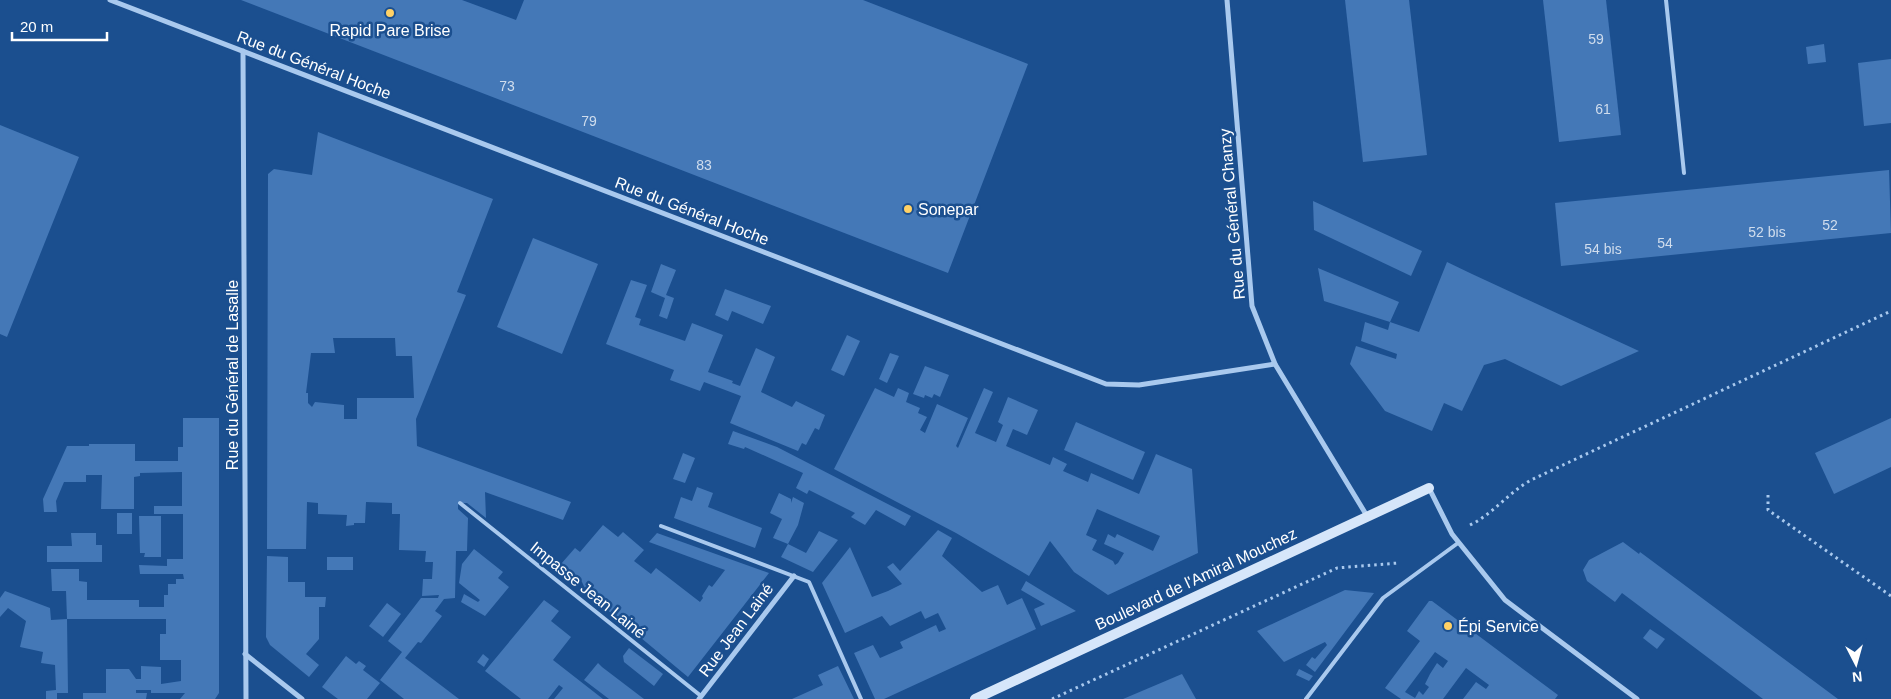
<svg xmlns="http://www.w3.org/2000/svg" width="1891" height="699" viewBox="0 0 1891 699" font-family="Helvetica,sans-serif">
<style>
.building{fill:#4478b7;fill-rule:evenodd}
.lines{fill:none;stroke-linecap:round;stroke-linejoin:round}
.path{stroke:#a9c9ee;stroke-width:3;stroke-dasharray:2.5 4;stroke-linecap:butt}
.service{stroke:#a9c9ee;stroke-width:4}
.minor{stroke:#a9c9ee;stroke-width:5}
.secondary{stroke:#d6e6fa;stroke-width:10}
.poi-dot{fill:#ffd166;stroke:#1b4f8f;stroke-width:2}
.labels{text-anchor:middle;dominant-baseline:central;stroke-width:5;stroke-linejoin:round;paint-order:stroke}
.number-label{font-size:14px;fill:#d0dded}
.poi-label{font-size:16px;fill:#fff;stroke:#1b4f8f;text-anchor:start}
.street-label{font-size:16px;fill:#fff;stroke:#1b4f8f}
</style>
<rect width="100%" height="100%" fill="#1b4f8f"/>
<g class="building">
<path d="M241,0H462L516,20L524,0H863L1028,64L948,273Z"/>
<path d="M1345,0H1409L1427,155L1363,162Z"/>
<path d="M1543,0H1606L1621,135L1559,142Z"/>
<path d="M1824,44L1826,62L1808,64L1806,47Z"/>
<path d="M1891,59V123L1864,126L1858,63Z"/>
<path d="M0,125L79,157L7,337L0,334Z"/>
<path d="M318,132L493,199L457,292L466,295L416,419L417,446L571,502L563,520L485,492L486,518L467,503H458V509L468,518L467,551H456L455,598L444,599L435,611L442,616L421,643L418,642L405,658L459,699H404L380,680L402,652L388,641L421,598H438L439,595L422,596L423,579H432L433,562H425L426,551L399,550L400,514H392V503L366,502L365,523H354V525L346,526L347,515L318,514V503L307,502L306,549H267L268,174L274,169L312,175ZM333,338H395L396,356H412L414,398H357V419H344V405L315,402L312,407L308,403V393H306L311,353H335Z"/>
<path d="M1889,170L1891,233L1561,266L1555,203Z"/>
<path d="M1313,201L1422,251L1411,276L1314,230Z"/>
<path d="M533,238L598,264L562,354L497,327Z"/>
<path d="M1447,262L1472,274L1639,351L1561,386L1505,359L1484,365L1462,411L1444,403L1432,431L1385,411L1350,364L1356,346L1396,359L1397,354L1361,341L1365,322L1388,330L1390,322L1324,301L1318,268L1399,302L1390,322L1419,332Z"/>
<path d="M661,264L676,270L666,295L674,298L667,319L659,316L665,298L651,292Z"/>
<path d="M631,280L647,285L635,317L641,319L639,325L685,341L692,323L723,335L708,372L733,381L732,383L740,386L756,348L775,357L761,392L792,407L796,401L825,415L819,430L815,428L806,445L802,443L798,451L730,423L741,396L704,382L700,391L670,380L674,370L606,344Z"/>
<path d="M725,289L771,306L763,324L732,311L728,321L715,315Z"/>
<path d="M847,335L860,341L844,376L831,370Z"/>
<path d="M890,353L899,356L887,383L879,379Z"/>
<path d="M925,366L949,375L940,397L934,394L932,398L925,395L924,398L913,394Z"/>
<path d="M875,388L894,397L898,388L909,393L906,402L920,408L918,413L927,417L920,430L925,433L937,404L968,418L956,446L958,448L984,388L993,392L975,433L996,442L1003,425L998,422L1008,397L1038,410L1027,435L1013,429L1006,446L1050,465L1053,457L1067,464L1063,471L1088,482L1091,473L1139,494L1156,454L1192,469L1198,553L1108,595L1074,572L1050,541L1029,576L956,533L834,469ZM1097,509L1160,536L1153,551L1117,534L1115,538L1108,534L1104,544L1124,553L1118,563L1115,565L1113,561L1092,550L1097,540L1086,535Z"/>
<path d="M183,418H219V693L215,699H180L185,693H151V690H136V693H147L146,699H83V693H106V669H129L136,679H141V666L161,667V684L181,681V660H160V634H166V619H67L66,591H52L51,569H79V581L87,582V600H139V607H164V595H168V584H176V579H184L183,574H140L139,565L167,566V559H183V514H154V506H182V472L140,473V476L134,477V509H101L102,475H86V482H64L56,501L57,512H44L43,499L67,446H89V444H135V461H178V447H183Z"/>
<path d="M1891,418V467L1834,494L1815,453Z"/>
<path d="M1076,422L1145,452L1133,480L1064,450Z"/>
<path d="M733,431L777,447L911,516L905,526L876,510L865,525L851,517L855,513L809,490L807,494L796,488L803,473L745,447L744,449L728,444Z"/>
<path d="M683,453L695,458L685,483L673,479Z"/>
<path d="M697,487L713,493L708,507L762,528L755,548L674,518L681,497L692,501Z"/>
<path d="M779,493L791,499V503L793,497L804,503L798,525L788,544L773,538L782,519L770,513Z"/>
<rect x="117" y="513" width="15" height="21"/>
<path d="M139,516H161V557H144L145,553H140Z"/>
<path d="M603,525L618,537L623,532L644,550L634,561L651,574L656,568L700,602L703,598L702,596L709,585L712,587L725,570L649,542L657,533L769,573L688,677L587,593L582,582L561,564L575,548L580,552Z"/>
<path d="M938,530L952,538L942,556L982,592L998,585L1007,605L1022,598L1036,629L884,699H875L854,653L873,645L880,658L903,648L900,642L936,625L939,632L946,629L938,613L925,619L921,611L890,626L882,616L845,633L822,583L850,547L872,597L888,591L902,584L887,567L893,563L900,571Z"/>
<path d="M819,531L838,540L813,572L781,557L788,544L806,553Z"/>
<path d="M71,533H96V545H102V562H47V546H72Z"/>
<path d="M1623,542L1639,554L1640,552L1838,699H1763L1622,593L1615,602L1587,581L1583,570L1589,560Z"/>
<path d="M474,549L503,572L498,578L509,587L485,616L461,602L464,594L478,602L480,600L459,583L462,564Z"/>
<path d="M267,556L288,557V582H305V597H326L325,607H319V639L306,654L319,665L309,677L270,645L266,637Z"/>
<rect x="327" y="557" width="26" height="13"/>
<path d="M1026,581L1044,592L1076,611L1041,626L1034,609L1045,604L1021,590Z"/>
<path d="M1345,590L1374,593L1315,672L1306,665L1312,657L1315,659L1327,645L1325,642L1284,662L1257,631Z"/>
<path d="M5,591L50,608L51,620L67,619L68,693H57V699H46V691L56,690L55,665L41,663L43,652L20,647L26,621L8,608L0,617V598Z"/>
<path d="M544,600L559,611L551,621L571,637L553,660L603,699H554L563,688L559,685L548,699H521L485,671Z"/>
<path d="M1429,601H1432L1558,695L1555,699H1463L1476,682L1486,689L1489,685L1466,668L1443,699H1401L1385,688L1420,641L1407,631ZM1435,652L1448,661L1443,668L1437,663L1430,674L1425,684L1429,687L1423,695L1419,691L1415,698L1405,692Z"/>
<path d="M387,603L401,614L383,637L369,626Z"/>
<path d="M1650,629L1665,639L1657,649L1643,638Z"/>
<path d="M629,648L663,674L654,686L624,662L623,656Z"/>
<path d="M483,654L489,659L484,667L477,662Z"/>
<path d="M346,656L356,664L359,661L366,666L363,670L380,683L367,699H338L322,687Z"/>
<path d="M598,663L602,667L644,699H609L584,680Z"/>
<path d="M838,666L854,699H792L823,685L818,675Z"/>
<path d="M1299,669L1313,676L1309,681L1296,675Z"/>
<path d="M1182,674L1196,699H1123Z"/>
</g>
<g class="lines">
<g class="path">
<path d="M1768,495V510L1891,596"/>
<path d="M1470,525C1493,514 1508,493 1531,480L1891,311"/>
<path d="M1052,699L1337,568L1398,563"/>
</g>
<g class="service">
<path d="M1666,0L1684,173"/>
<path d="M460,503L701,696"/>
<path d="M661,526L809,582L861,699"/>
<path d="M1306,699L1383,598L1458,543"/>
</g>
<g class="minor">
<path d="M110,0L1106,384L1139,385L1275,364"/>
<path d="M1227,0L1252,306L1275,364L1367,516"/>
<path d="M243,51L246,699"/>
<path d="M1429,488L1452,534L1505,600L1637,699"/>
<path d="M245,654L302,699"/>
<path d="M699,699L794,576"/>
</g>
<path class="secondary" d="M975,699L1429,488"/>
</g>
<g class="poi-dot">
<circle cx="390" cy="13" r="5"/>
<circle cx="908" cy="209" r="5"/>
<circle cx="1448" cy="626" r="5"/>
</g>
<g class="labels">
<g class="number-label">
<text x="1596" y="39">59</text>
<text x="507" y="86">73</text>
<text x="1603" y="109">61</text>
<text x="589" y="121">79</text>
<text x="704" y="165">83</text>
<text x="1830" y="225">52</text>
<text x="1767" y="232">52 bis</text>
<text x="1665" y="243">54</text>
<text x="1603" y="249">54 bis</text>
</g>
<g class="poi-label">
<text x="390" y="30" text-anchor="middle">Rapid Pare Brise</text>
<text x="918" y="209">Sonepar</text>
<text x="1458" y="626">Épi Service</text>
</g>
<g class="street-label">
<text transform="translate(314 65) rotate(21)">Rue du Général Hoche</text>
<text transform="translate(692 211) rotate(21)">Rue du Général Hoche</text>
<text transform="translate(1232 214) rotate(-95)">Rue du Général Chanzy</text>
<text transform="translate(232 375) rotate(-90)">Rue du Général de Lasalle</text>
<text transform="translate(1196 579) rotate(-25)">Boulevard de l'Amiral Mouchez</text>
<text transform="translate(588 590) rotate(39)">Impasse Jean Lainé</text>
<text transform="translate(736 630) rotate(-53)">Rue Jean Lainé</text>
</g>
</g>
<g transform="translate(1856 664) rotate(174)" stroke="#1b4f8f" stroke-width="4" paint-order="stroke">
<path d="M0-4L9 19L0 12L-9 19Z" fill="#ffffff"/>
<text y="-8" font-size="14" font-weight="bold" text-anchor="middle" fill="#ffffff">N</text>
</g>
<path d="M12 32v8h95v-8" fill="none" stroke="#ffffff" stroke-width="2.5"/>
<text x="20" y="32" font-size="15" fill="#ffffff" stroke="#1b4f8f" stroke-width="4" paint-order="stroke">20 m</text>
</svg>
